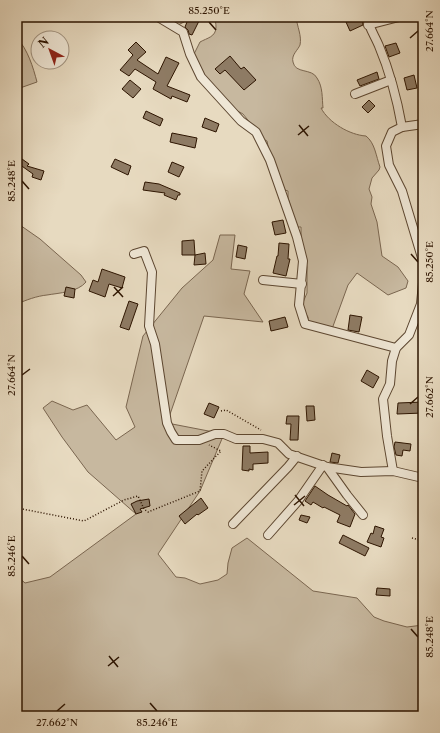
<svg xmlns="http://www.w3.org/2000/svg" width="440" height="733" viewBox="0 0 440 733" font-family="'Libre Caslon Text',serif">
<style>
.green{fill:#c7b89f;stroke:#7a6650}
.building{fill:#8e7b64;stroke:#2d1400}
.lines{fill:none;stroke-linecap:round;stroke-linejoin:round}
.minor-casing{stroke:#5c4630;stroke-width:10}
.path{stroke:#2d1400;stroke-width:1.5;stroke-dasharray:1 2;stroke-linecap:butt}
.minor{stroke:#efe7d6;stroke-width:8}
.ticks{fill:none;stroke:#2d1400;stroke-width:1.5}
.neatline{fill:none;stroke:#2d1400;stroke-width:1.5}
.ticks-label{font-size:10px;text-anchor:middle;fill:#2d1400}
</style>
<rect width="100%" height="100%" fill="#e7dac0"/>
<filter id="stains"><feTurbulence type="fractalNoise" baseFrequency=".005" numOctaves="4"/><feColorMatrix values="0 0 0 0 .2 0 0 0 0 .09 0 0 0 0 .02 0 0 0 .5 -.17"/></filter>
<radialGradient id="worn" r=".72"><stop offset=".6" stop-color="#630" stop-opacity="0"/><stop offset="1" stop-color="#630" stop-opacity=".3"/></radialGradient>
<g class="green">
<path d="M165,17H187L184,22L178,25Z"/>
<path d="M215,17H296C297,26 302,36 300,45C298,50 291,55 293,62C295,74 312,68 317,78C323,87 322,98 323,108H321C329,123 350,135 366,136C375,143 376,156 380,167L379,170L372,178L369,189L372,197L371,204L377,222L382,256L398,267L408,281L406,288L388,295L357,273L348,285L332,329L308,321V317L301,307L307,293V267L301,239V227H297L288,198V191L285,190L269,151L267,141L263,139L243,114L234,109L226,98L209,86L194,54L200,42C207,38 216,37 216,27C216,23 215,21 215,17Z"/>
<path d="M17,38C28,50 33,67 37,82L20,88H17Z"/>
<path d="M17,223L40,239L81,275L86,282C78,292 59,293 47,295C37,296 26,300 17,304Z"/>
<path d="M220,235H235L231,269L250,271L244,294L263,322L204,316L167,423L224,434L200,491L158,554L176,577L185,578L200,584L218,580L227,574L228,563L232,548L247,538L313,591L357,598L374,617L384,621L407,627L423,625V716H17V576L25,583L50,577L136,514L88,472L62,437L43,408L52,401L73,410L87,405L116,440L135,427L126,407L143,336L182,288L213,260Z"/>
</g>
<g class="building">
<path d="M189,17H201L192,35L189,34L188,30L185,27Z"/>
<path d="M345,17H362L363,25L350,31L346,22L347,21Z"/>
<path d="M136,42L146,52L137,60L158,74L166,57L179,63L167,86L190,95L187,102L172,96L171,99L153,89L156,82L135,69L129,76L120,70L133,55L128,50Z"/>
<path d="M396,43L400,53L389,57L385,46Z"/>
<path d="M230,56L241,69L244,67L256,80L244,90L225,70L220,74L215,69Z"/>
<path d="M377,72L379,79L360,86L357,80Z"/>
<path d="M414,75L417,88L407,90L404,78Z"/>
<path d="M130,80L141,89L133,98L122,89Z"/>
<path d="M369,100L375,106L368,113L362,107Z"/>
<path d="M146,111L163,119L160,126L143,118Z"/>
<path d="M205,118L219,124L216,132L202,127Z"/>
<path d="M172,133L197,138L195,148L170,142Z"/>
<path d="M22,159L29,164L27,166L44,171L41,180L32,177L33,174L19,164Z"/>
<path d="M115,159L131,166L128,175L111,167Z"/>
<path d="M172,162L184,167L179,177L168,172Z"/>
<path d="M145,182L159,184L180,193V195H178L176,200L164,195L165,193L143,190Z"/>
<path d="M283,220L286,233L275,235L272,222Z"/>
<path d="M194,240L195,255H182V241Z"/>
<path d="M279,243L289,244L288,259H290L286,276L273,273L277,256H278Z"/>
<path d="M238,245L247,247L245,259L236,257Z"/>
<path d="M205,253L206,264L194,265L195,255Z"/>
<path d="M102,269L125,277L122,288L109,284L105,297L89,291L93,280L98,282Z"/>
<path d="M66,287L75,289L74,298L64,296Z"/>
<path d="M129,301L138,304L129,330L120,327Z"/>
<path d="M350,315L362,317L359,332L348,330Z"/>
<path d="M285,317L288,327L271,331L269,321Z"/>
<path d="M367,370L379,377L373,388L361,381Z"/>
<path d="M423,402V413L397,414L398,403Z"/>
<path d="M209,403L219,407L214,418L204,414Z"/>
<path d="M306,406H314L315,420L307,421Z"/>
<path d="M287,416H299L298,440H290L291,424H286Z"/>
<path d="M395,442L411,444L410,451L403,450L402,456L396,455L394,447Z"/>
<path d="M243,446H250V453L268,452V463L253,464V470L249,469V471L242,470Z"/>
<path d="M332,453L340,455L338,463L330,462Z"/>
<path d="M315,486L328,495L347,506L348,505L355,514L350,527L337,522L340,515L324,507L323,508L313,502L311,505L305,501Z"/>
<path d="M201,498L208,508L198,515L197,514L185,524L179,516Z"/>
<path d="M149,499L150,506L140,509L142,512L136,514L131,504L137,501Z"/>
<path d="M301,515L310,517L307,523L299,520Z"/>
<path d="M375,526L384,529L381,537L384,538L381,547L367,542L371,533L373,534Z"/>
<path d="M343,535L369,548L365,556L339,543Z"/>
<path d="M377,588L390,589V596L376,595Z"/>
</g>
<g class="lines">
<defs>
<g id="minor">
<path d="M158,17L183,32L190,54L201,77L241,121L256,132L270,160L297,237L303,261L299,305L305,324L396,348"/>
<path d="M367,17C369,28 375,36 379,46C390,72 397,99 402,127L392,132L386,146L389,165L402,191L423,261"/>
<path d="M368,25L399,17"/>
<path d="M355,94L391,80"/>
<path d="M402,127L423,124"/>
<path d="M134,254L144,251L152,272L149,326L155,344L167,423L171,432L176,440H199L215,434H224L236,439H263L278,443L289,454L327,467L361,472L393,471L423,478"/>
<path d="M263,280L302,284"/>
<path d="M327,467L347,495L363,515"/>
<path d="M393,471L387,436L383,399L390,384L392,361L396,348L409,335L421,304L423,283"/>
<path d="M233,524L288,467L297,456"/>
<path d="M268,535L298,501L323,465"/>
</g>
</defs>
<use href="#minor" class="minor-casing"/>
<g class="path">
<path d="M221,411L226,410L261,430"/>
<path d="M17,508L84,521L124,500L138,496L144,509L148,512L200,491L202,471L221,451L209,445"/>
<path d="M412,538L423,541"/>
</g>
<use href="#minor" class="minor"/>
</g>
<path class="ticks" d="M209,22L216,30M410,38L418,31M299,125L308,136M298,135L309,126M22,181L29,189M411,254L418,262M114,287L123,297M113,296L123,287M22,375L30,369M410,404L418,397M295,495L304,506M294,505L305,496M22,556L29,564M411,629L418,637M109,656L118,667M108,666L119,657M150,703L157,711M57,711L65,704"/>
<rect width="440" height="733" fill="none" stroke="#e7dac0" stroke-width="44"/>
<g transform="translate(50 50) rotate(319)"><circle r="19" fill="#efe7d6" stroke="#a19380"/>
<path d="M0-3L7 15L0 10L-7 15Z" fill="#8f2418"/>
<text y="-6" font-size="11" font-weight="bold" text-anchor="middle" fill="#2d1400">N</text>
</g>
<rect x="22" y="22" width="396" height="689" class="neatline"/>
<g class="ticks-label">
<text x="209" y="14">85.250°E</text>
<text transform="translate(429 31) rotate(-90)" y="4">27.664°N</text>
<text transform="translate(11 181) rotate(-90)" y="4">85.248°E</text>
<text transform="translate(429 262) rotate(-90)" y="4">85.250°E</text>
<text transform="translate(11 375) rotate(-90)" y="4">27.664°N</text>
<text transform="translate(429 397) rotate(-90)" y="4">27.662°N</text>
<text transform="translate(11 556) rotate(-90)" y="4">85.246°E</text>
<text transform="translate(429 637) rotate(-90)" y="4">85.248°E</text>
<text x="57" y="726">27.662°N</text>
<text x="157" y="726">85.246°E</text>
</g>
<rect width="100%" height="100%" filter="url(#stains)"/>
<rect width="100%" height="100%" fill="url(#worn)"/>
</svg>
